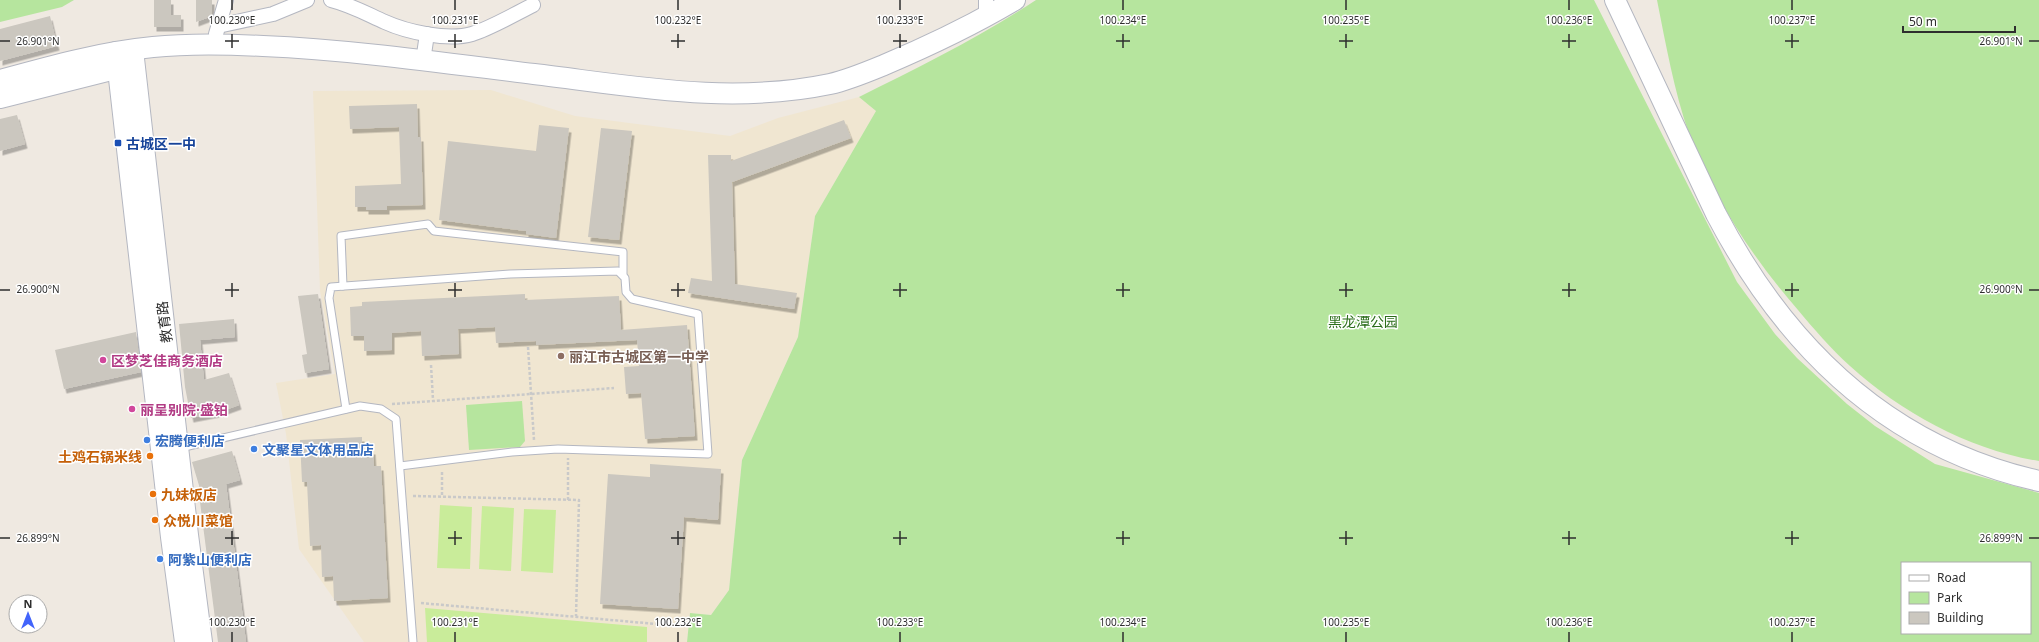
<svg xmlns="http://www.w3.org/2000/svg" width="2039" height="642" viewBox="0 0 2039 642" font-family="'Noto Sans','Noto Sans SC',sans-serif">
<style>
.education{fill:#f0e6d1}
.green{fill:#b6e59e;fill-rule:evenodd}
.pitch{fill:#c9ec9a}
.building{fill:#cbc7bf;filter:url(#shadow)}
.lines{fill:none;stroke-linecap:round;stroke-linejoin:round}
.lane-casing{stroke:#b4b7c1;stroke-width:9}
.street-casing{stroke:#b4b7c1;stroke-width:16}
.secondary-casing{stroke:#b4b7c1;stroke-width:22}
.path{stroke:#c9c9c9;stroke-width:2.5;stroke-dasharray:3 2;stroke-linecap:butt}
.lane{stroke:#fff;stroke-width:7}
.street{stroke:#fff;stroke-width:14}
.secondary{stroke:#fff;stroke-width:20}
.ticks{fill:none;stroke:#2e2e2e;stroke-width:1.5}
.transit-dot{fill:#1a4fb4;stroke:#fff;stroke-width:1.5}
.education-dot{fill:#8d6e63;stroke:#fff;stroke-width:1.5}
.hotel-dot{fill:#d1479c;stroke:#fff;stroke-width:1.5}
.shop-dot{fill:#3f7fe0;stroke:#fff;stroke-width:1.5}
.food-dot{fill:#e8710a;stroke:#fff;stroke-width:1.5}
.labels{text-anchor:middle;dominant-baseline:central;stroke-width:3;stroke-linejoin:round;paint-order:stroke}
.transit-label{font-size:14px;font-weight:bold;fill:#164399;stroke:#fff;text-anchor:start}
.park-label{font-size:14px;fill:#2c6e1b;stroke:#fff}
.street-label{font-size:14px;fill:#2e2e2e;stroke:#fff}
.education-label{font-size:14px;font-weight:bold;fill:#785e54;stroke:#fff;text-anchor:start}
.hotel-label{font-size:14px;font-weight:bold;fill:#b23c85;stroke:#fff;text-anchor:start}
.shop-label{font-size:14px;font-weight:bold;fill:#366cbe;stroke:#fff;text-anchor:start}
.food-label{font-size:14px;font-weight:bold;fill:#c56008;stroke:#fff;text-anchor:start}
.ticks-label{font-size:10px;text-anchor:middle;fill:#2e2e2e;stroke:#fff;stroke-width:3;stroke-linejoin:round;paint-order:stroke}
</style>
<defs>
<filter id="shadow"><feDropShadow dx="2.5" dy="4.5" stdDeviation="0" flood-color="#0004"/></filter>
</defs>
<rect width="100%" height="100%" fill="#efe9e1"/>
<path class="education" d="M491,90L575,116L730,136L778,118L859,97L876,111L815,216L798,337L742,460L729,590L711,615L690,613L687,642H364L299,549L286,434L276,383L335,374L320,291L313,91Z"/>
<g class="green">
<path d="M0,0H74L62,7L0,22Z"/>
<path d="M1036,0H1594L1737,282L1775,334L1797,358L1847,404L1875,426L1935,464L2039,493V642H687L690,613L711,615L729,590L742,460L798,337L815,216L876,111L859,97C920,67 980,37 1036,0ZM1902,563H2030V633H1902Z"/>
<path d="M1657,0H2039V461C1970,450 1902,413 1850,366C1831,349 1814,329 1798,310C1752,257 1714,199 1689,134C1674,91 1666,45 1657,0Z"/>
<path d="M522,401L525,441L520,447L469,450L466,405Z"/>
</g>
<g class="pitch">
<path d="M440,505L472,507L470,569L437,568Z"/>
<path d="M482,506L514,508L511,571L479,569Z"/>
<path d="M524,509L556,510L553,573L521,571Z"/>
<path d="M425,608L647,627V642H427Z"/>
</g>
<g class="building">
<path d="M154,0H171V15H181V27H154Z"/>
<path d="M196,0H212V16L196,22Z"/>
<path d="M50,16L57,46L0,61V29Z"/>
<path d="M417,104L418,137H421L423,205L387,206V210H366V207H355V186L401,184L399,127L350,129L349,106Z"/>
<path d="M17,115L25,144L0,151V119Z"/>
<path d="M844,120L851,138L732,182L735,284L797,293L794,309L688,293L691,278L712,281L708,155H731V161Z"/>
<path d="M539,125L569,128L556,238L526,234V231L439,220L448,141L536,151Z"/>
<path d="M601,128L632,131L619,240L588,237Z"/>
<path d="M318,294L329,369L305,373L302,355L307,354L298,296Z"/>
<path d="M525,294V300L619,296L621,330L687,325L695,436L645,439L641,393L626,394L624,367L639,366L637,340L536,345V341L496,343L495,327L458,329L459,354L422,356L421,331L392,333V350L364,351V336H351L350,307L362,306V302Z"/>
<path d="M234,319L235,337L200,340L204,380L229,373L239,405L217,413L191,418L185,387L179,324Z"/>
<path d="M136,332L141,372L64,389L55,350Z"/>
<path d="M362,437V450H373L374,466H381L388,598L334,601L333,576L322,577L321,545L310,546L307,482H302L300,440Z"/>
<path d="M232,451L240,480L226,484L246,642H218L200,502H204L192,462Z"/>
<path d="M650,464L721,469L718,520L684,517L678,609L600,604L608,474L650,477Z"/>
</g>
<g class="lines">
<defs>
<g id="lane">
<path d="M343,286L341,236L428,224L434,231L623,252V275"/>
<path d="M346,409L329,298L331,287L510,274L618,271L625,278L626,292L632,299L698,314L708,454L558,449L512,452L400,466"/>
<path d="M180,448L360,406L381,409L396,419L413,642"/>
</g>
<g id="street">
<path d="M331,0C351,5 367,14 385,22C407,32 448,41 472,34C491,28 515,14 533,5"/>
<path d="M986,0V17"/>
<path d="M218,26L273,14L307,0"/>
<path d="M216,34L226,0"/>
<path d="M423,61L427,34"/>
</g>
<g id="secondary">
<path d="M1615,0L1716,214C1786,348 1888,447 2039,481"/>
<path d="M133,50L188,535L202,642"/>
<path d="M116,52L171,537L185,642"/>
<path d="M0,80C51,66 101,52 153,47C190,43 226,44 263,46C354,50 444,63 534,74C634,86 729,105 830,84C848,80 867,72 884,65C929,46 973,25 1015,0"/>
<path d="M0,98L131,65"/>
</g>
</defs>
<use href="#lane" class="lane-casing"/>
<use href="#street" class="street-casing"/>
<use href="#secondary" class="secondary-casing"/>
<g class="path">
<path d="M528,347L534,440"/>
<path d="M431,365L433,400"/>
<path d="M392,404L614,388"/>
<path d="M442,472V496"/>
<path d="M413,496L579,500L576,616"/>
<path d="M568,500V458"/>
<path d="M421,603L656,624"/>
</g>
<use href="#lane" class="lane"/>
<use href="#street" class="street"/>
<use href="#secondary" class="secondary"/>
</g>
<path class="ticks" d="M232,0V10M455,0V10M678,0V10M900,0V10M1123,0V10M1346,0V10M1569,0V10M1792,0V10M232,34V48M455,34V48M678,34V48M900,34V48M1123,34V48M1346,34V48M1569,34V48M1792,34V48M0,41H10M225,41H239M448,41H462M671,41H685M893,41H907M1116,41H1130M1339,41H1353M1562,41H1576M1785,41H1799M2029,41H2039M232,283V297M455,283V297M678,283V297M900,283V297M1123,283V297M1346,283V297M1569,283V297M1792,283V297M0,290H10M225,290H239M448,290H462M671,290H685M893,290H907M1116,290H1130M1339,290H1353M1562,290H1576M1785,290H1799M2029,290H2039M232,531V545M455,531V545M678,531V545M900,531V545M1123,531V545M1346,531V545M1569,531V545M1792,531V545M0,538H10M225,538H239M448,538H462M671,538H685M893,538H907M1116,538H1130M1339,538H1353M1562,538H1576M1785,538H1799M2029,538H2039M232,632V642M455,632V642M678,632V642M900,632V642M1123,632V642M1346,632V642M1569,632V642M1792,632V642"/>
<rect class="transit-dot" x="114" y="139" width="8" height="8" rx="2"/>
<circle class="education-dot" cx="561" cy="356" r="4"/>
<g class="hotel-dot">
<circle cx="103" cy="360" r="4"/>
<circle cx="132" cy="409" r="4"/>
</g>
<g class="shop-dot">
<circle cx="147" cy="440" r="4"/>
<circle cx="254" cy="449" r="4"/>
<circle cx="160" cy="559" r="4"/>
</g>
<g class="food-dot">
<circle cx="150" cy="456" r="4"/>
<circle cx="153" cy="494" r="4"/>
<circle cx="155" cy="520" r="4"/>
</g>
<g class="labels">
<g class="transit-label">
<text x="126" y="143">古城区一中</text>
</g>
<g class="park-label">
<text x="1363" y="321">黑龙潭公园</text>
</g>
<g class="street-label">
<text transform="translate(164 322) rotate(-97)">教育路</text>
</g>
<g class="education-label">
<text x="569" y="356">丽江市古城区第一中学</text>
</g>
<g class="hotel-label">
<text x="111" y="360">区梦芝佳商务酒店</text>
<text x="140" y="409">丽呈别院·盛铂</text>
</g>
<g class="shop-label">
<text x="155" y="440">宏腾便利店</text>
<text x="262" y="449">文聚星文体用品店</text>
<text x="168" y="559">阿紫山便利店</text>
</g>
<g class="food-label">
<text x="142" y="456" text-anchor="end">土鸡石锅米线</text>
<text x="161" y="494">九妹饭店</text>
<text x="163" y="520">众悦川菜馆</text>
</g>
</g>
<g class="ticks-label">
<text x="232" y="24">100.230°E</text>
<text x="455" y="24">100.231°E</text>
<text x="678" y="24">100.232°E</text>
<text x="900" y="24">100.233°E</text>
<text x="1123" y="24">100.234°E</text>
<text x="1346" y="24">100.235°E</text>
<text x="1569" y="24">100.236°E</text>
<text x="1792" y="24">100.237°E</text>
<text x="38" y="45">26.901°N</text>
<text x="2001" y="45">26.901°N</text>
<text x="38" y="293">26.900°N</text>
<text x="2001" y="293">26.900°N</text>
<text x="38" y="542">26.899°N</text>
<text x="2001" y="542">26.899°N</text>
<text x="232" y="626">100.230°E</text>
<text x="455" y="626">100.231°E</text>
<text x="678" y="626">100.232°E</text>
<text x="900" y="626">100.233°E</text>
<text x="1123" y="626">100.234°E</text>
<text x="1346" y="626">100.235°E</text>
<text x="1569" y="626">100.236°E</text>
<text x="1792" y="626">100.237°E</text>
</g>
<rect x="1901" y="562" width="130" height="72" fill="#ffffff" stroke="#ababab"/>
<rect x="1909" y="575" width="20" height="6" fill="#ffffff" stroke="#ababab"/>
<text x="1937" y="582" font-size="12" fill="#2e2e2e">Road</text>
<rect x="1909" y="592" width="20" height="12" fill="#b6e59e" stroke="#ababab"/>
<text x="1937" y="602" font-size="12" fill="#2e2e2e">Park</text>
<rect x="1909" y="612" width="20" height="12" fill="#cbc7bf" stroke="#ababab"/>
<text x="1937" y="622" font-size="12" fill="#2e2e2e">Building</text>
<g transform="translate(28 614)"><circle r="19" fill="#ffffff" stroke="#ababab"/>
<path d="M0-3L7 15L0 10L-7 15Z" fill="#4264fb"/>
<text y="-6" font-size="11" font-weight="bold" text-anchor="middle" fill="#2e2e2e">N</text>
</g>
<path d="M1903 26v6h112v-6" fill="none" stroke="#2e2e2e" stroke-width="2"/>
<text x="1909" y="26" font-size="12" fill="#2e2e2e" stroke="#ffffff" stroke-width="3" paint-order="stroke">50 m</text>
</svg>
